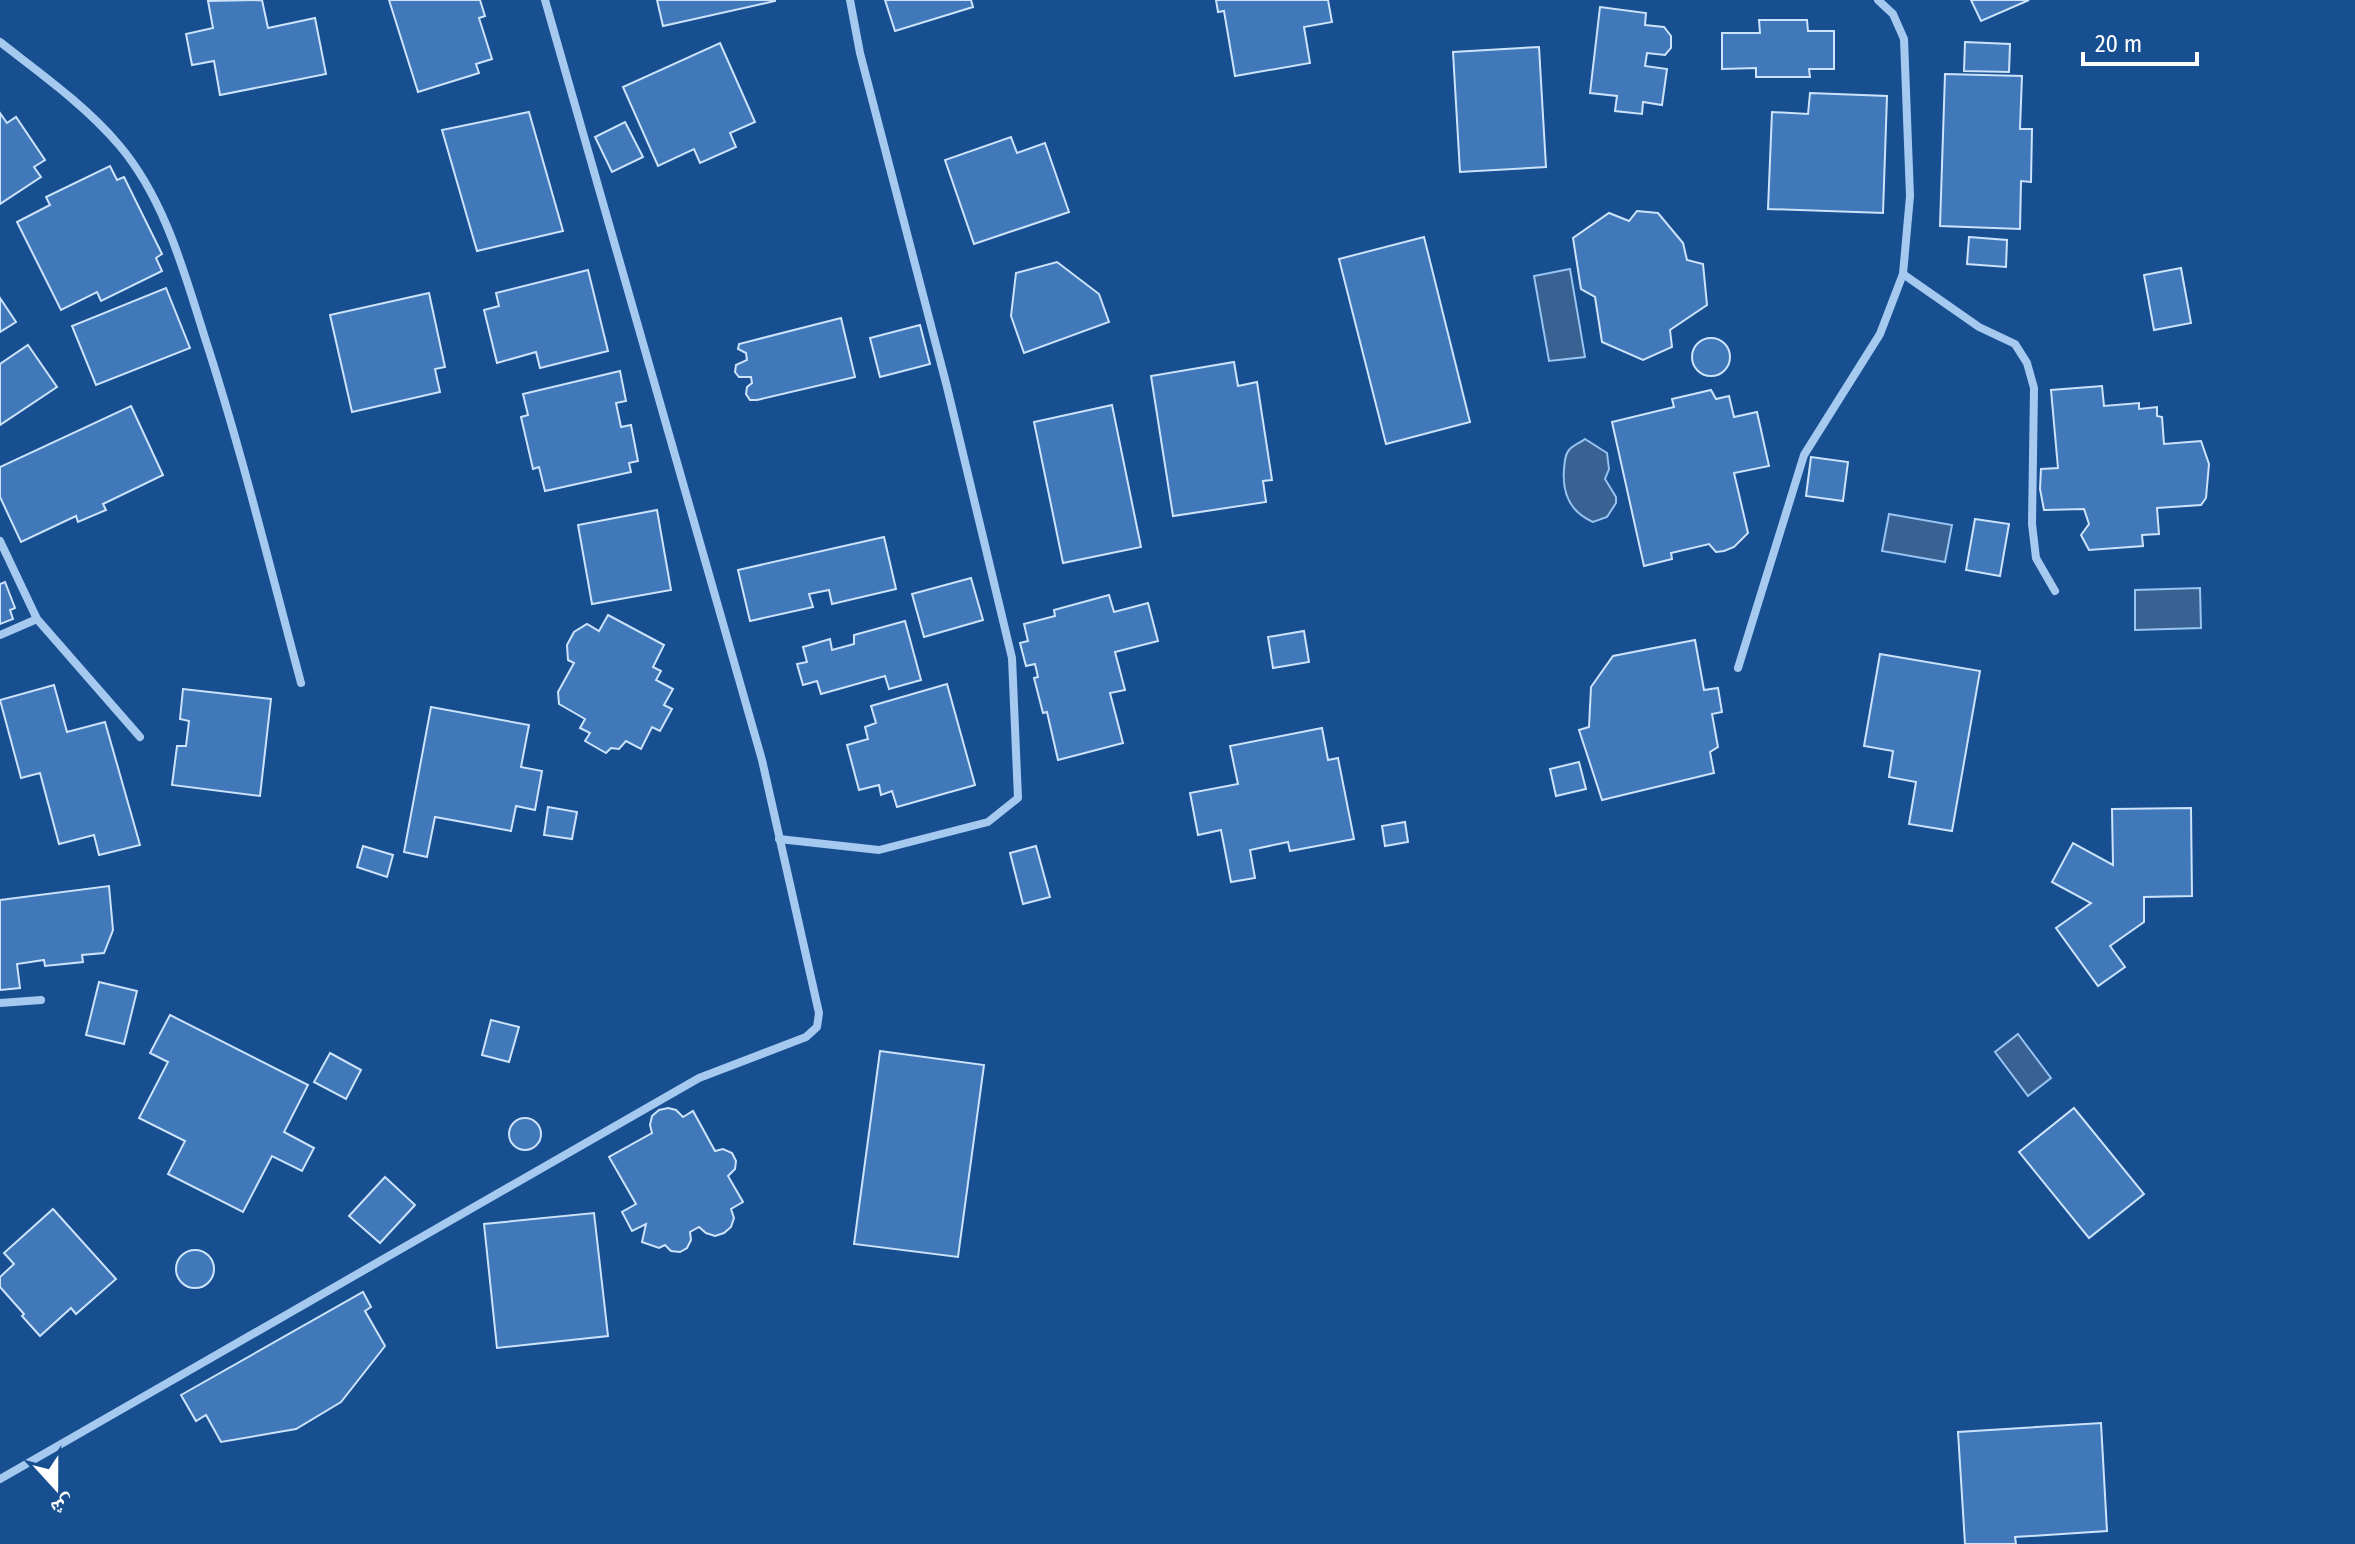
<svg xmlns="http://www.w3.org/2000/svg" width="2355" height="1544" viewBox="0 0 2355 1544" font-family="'Fira Sans Condensed','Noto Naskh Arabic',sans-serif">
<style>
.water{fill:#396292;stroke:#98c4f2;stroke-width:2}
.building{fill:#4078b9;stroke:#cce3fb;stroke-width:2}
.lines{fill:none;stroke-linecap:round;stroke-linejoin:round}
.minor{stroke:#a6c9f0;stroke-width:8}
</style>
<rect width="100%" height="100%" fill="#174f91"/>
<g class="water">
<path d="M1570,269L1585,357L1549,361L1534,276Z"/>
<path d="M1585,439L1607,453L1609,469L1605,479L1616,497V503L1607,517L1593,522C1570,512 1562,493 1564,469C1565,462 1564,456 1569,450C1573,445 1580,443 1585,439Z"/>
<path d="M1889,514L1952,525L1945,562L1882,551Z"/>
<path d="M2200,588L2201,628L2135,630V590Z"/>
<path d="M2018,1034L2051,1078L2028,1096L1995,1052Z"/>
</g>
<g class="building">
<path d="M262,0L268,28L315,18L326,74L220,95L214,61L192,65L186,34L213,28L208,1Z"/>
<path d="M389,0H480L485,16L479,18L492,59L476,64L479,73L418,92Z"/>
<path d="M657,0H775V1L663,26Z"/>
<path d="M885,0H971L973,7L895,31Z"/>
<path d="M1216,0H1328L1332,22L1304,27L1310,63L1235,76L1224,11L1218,12Z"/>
<path d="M1971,0H2029L1981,21Z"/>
<path d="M1600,7L1646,13L1645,25L1664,27L1671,36V48L1665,55L1647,53L1645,66L1667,69L1662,105L1643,102L1642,114L1615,111L1617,96L1590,93Z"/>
<path d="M1759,20H1807L1808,31H1834V69H1809L1810,77H1756V68L1722,69V33H1760Z"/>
<path d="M1965,42L2010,44L2009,72L1964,71Z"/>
<path d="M720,43L755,122L730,133L736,147L700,163L694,149L658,166L623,87Z"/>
<path d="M1539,47L1546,167L1460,172L1453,52Z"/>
<path d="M1945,74L2022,76L2020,129H2032L2031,182L2021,181L2020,229L1940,226Z"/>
<path d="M1810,93L1887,96L1883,213L1768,209L1772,112L1808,114Z"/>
<path d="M529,112L563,231L477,251L442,130Z"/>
<path d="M0,113L7,123L16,117L45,160L34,167L41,177L0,204Z"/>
<path d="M625,122L643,157L612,172L595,137Z"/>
<path d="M1011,137L1017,153L1045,143L1069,212L974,244L945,160Z"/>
<path d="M110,166L117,180L124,177L162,254L156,258L162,271L101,301L97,292L61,310L17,222L50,205L46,197Z"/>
<path d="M1637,211L1658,213L1683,243L1687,260L1703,264L1707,305L1670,330L1672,347L1643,360L1602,342L1595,297L1581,289L1573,238L1609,213L1629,221Z"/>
<path d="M1424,237L1470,422L1386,444L1339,259Z"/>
<path d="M1969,237L2007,240L2006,267L1967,264Z"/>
<path d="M1057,262L1099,294L1109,322L1024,353L1011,316L1016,273Z"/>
<path d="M2181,268L2191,323L2154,330L2144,275Z"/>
<path d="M588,270L608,351L540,368L536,352L497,363L484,310L499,306L496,293Z"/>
<path d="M166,288L190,348L96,385L72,326Z"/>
<path d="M429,293L445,367L435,369L440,392L352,412L330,315Z"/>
<path d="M0,298L16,322L0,332Z"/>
<path d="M841,318L855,377L757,400H750L746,394L747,387L752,383L751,377H739L735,372L736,365L747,360L746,353L738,349L739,344Z"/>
<path d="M920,325L930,364L880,377L870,338Z"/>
<circle cx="1711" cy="357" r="19"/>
<path d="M28,345L57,387L0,425V364Z"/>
<path d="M1234,362L1238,386L1257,382L1272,480L1263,481L1266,502L1173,516L1151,376Z"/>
<path d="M620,371L626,401L616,403L621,427L631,425L638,461L629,463L631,472L545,491L539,467L533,469L521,417L528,415L523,394Z"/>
<path d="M2102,386L2104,406L2139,403V409L2157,407V416L2162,417L2164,444L2201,441L2209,464L2206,498L2201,505L2157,508L2159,534L2142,535L2143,546L2089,550L2081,535L2089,524L2084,509L2044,510L2040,489L2041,469L2058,468L2051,390Z"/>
<path d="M1711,390L1716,399L1729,396L1734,417L1757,412L1769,466L1734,473L1748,533L1734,547L1724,551L1716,552L1709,544L1671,553L1672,559L1644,566L1612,422L1674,407L1672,399Z"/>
<path d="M1112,405L1141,547L1063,563L1034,422Z"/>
<path d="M131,406L163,475L103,504L106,510L78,522L76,516L21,542L0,497V467Z"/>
<path d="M1811,457L1848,462L1843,501L1806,496Z"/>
<path d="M657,510L671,590L592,604L578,525Z"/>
<path d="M1975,519L2009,524L2000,576L1966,570Z"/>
<path d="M884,537L896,589L832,604L829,590L809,594L813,607L750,621L738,570Z"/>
<path d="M971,578L983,620L924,637L912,594Z"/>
<path d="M5,582L15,608L10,610L13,619L0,624V584Z"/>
<path d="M1109,595L1114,612L1148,603L1158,641L1115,652L1125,690L1110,693L1123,743L1058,760L1047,712L1043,713L1034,678L1038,677L1035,664L1026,666L1020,643L1028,641L1024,624L1055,616L1054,610Z"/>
<path d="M608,615L664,645L653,667L661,671L656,680L673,689L664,705L672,709L660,731L652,727L641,749L626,741L619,749L611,748L606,753L585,741L590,733L580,728L585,719L559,704L558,692L574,663L568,660L567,645L574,632L587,624L599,631Z"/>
<path d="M905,621L921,680L889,689L885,676L821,694L817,681L803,685L797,664L807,662L803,647L830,639L832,650L854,644V635Z"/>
<path d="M1304,631L1309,662L1273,668L1268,637Z"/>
<path d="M1695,640L1704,690L1718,688L1722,712L1712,714L1718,747L1710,752L1714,773L1602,800L1579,730L1589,727L1591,687L1613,656Z"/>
<path d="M1880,654L1980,671L1952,831L1909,824L1916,782L1889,777L1893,751L1864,746Z"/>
<path d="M947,684L975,785L897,807L892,791L881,795L879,785L859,790L847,745L868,739L865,727L876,723L871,706Z"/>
<path d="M54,685L67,732L105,722L140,845L99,855L94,835L59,844L40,773L21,778L0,700Z"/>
<path d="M183,689L271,699L260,796L172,785L177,746H186L189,721L180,719Z"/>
<path d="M431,707L529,725L521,767L542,771L535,810L516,806L511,831L435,817L427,857L404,852Z"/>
<path d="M1322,728L1328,760L1338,758L1354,839L1290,851L1288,842L1250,850L1255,878L1231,882L1221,830L1198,835L1190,793L1238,784L1230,746Z"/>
<path d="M1579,762L1586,789L1556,796L1550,769Z"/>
<path d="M548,807L577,812L572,839L544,835Z"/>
<path d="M2191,808L2192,896L2144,897V922L2110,946L2125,967L2098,986L2056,928L2091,903L2052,882L2073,843L2113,865L2112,809Z"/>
<path d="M1405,822L1408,842L1385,846L1382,826Z"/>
<path d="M363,846L393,855L387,877L357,867Z"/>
<path d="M1036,846L1050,897L1023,904L1010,853Z"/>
<path d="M109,886L113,930L104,953L82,955L83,962L45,966L44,960L17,964L20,988L0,990V900Z"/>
<path d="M99,982L137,991L124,1044L86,1035Z"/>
<path d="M170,1015L308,1085L284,1132L314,1148L302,1171L272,1156L243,1212L168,1174L185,1141L139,1118L168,1062L150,1053Z"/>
<path d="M491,1020L519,1027L509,1062L482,1055Z"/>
<path d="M880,1051L984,1065L958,1257L854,1244Z"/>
<path d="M330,1053L361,1070L346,1099L314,1082Z"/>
<path d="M668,1108L676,1110L683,1117L693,1111L715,1151L723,1149L732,1153L736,1161L735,1169L728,1176L743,1202L731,1209L734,1218L731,1227L724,1233L715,1236L706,1233L699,1227L690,1232L691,1240L687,1248L680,1252L671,1251L665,1245L659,1248L642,1242L646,1224L632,1231L622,1212L636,1204L609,1157L652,1133L650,1125L652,1116L659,1110Z"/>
<path d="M2074,1108L2144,1194L2089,1238L2019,1152Z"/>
<circle cx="525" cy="1134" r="16"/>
<path d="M385,1177L415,1205L380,1243L349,1216Z"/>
<path d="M53,1209L116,1279L76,1314L71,1308L40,1336L22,1316L24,1314L0,1287V1277L14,1264L4,1253Z"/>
<path d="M594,1213L608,1336L497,1348L484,1224Z"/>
<circle cx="195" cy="1269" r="19"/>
<path d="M363,1292L371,1307L365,1311L385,1346L341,1402L296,1429L221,1442L206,1415L196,1421L181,1395Z"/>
<path d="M2101,1423L2107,1531L2015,1537L2016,1544H1965L1958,1432Z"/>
</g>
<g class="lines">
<g class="minor">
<path d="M1878,0L1893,14L1904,39L1910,196L1903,274L1979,327L2015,344L2027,363L2034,388L2032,524L2036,558L2055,591"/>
<path d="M0,42C41,74 85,105 119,145C165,199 184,272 205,338C242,452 270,568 301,683"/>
<path d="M0,541L37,619L140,737"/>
<path d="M0,635L37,619"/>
<path d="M1738,668L1804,455L1880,334L1903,274"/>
<path d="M779,839L879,850L988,822L1018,798L1012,658L947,387L860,53L850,0"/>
<path d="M0,1003L41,1000"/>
<path d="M0,1479L699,1078L806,1037L817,1027L819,1013L762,760L545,0"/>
</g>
</g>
<g transform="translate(56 1488) rotate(159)" stroke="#174f91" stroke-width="6" paint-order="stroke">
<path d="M0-6L14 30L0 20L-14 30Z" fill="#ffffff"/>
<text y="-12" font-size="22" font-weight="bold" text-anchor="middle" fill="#ffffff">ش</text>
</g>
<path d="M2083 52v12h114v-12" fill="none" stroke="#ffffff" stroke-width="4"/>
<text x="2095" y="52" font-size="24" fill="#ffffff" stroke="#174f91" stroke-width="6" paint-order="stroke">20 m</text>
</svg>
